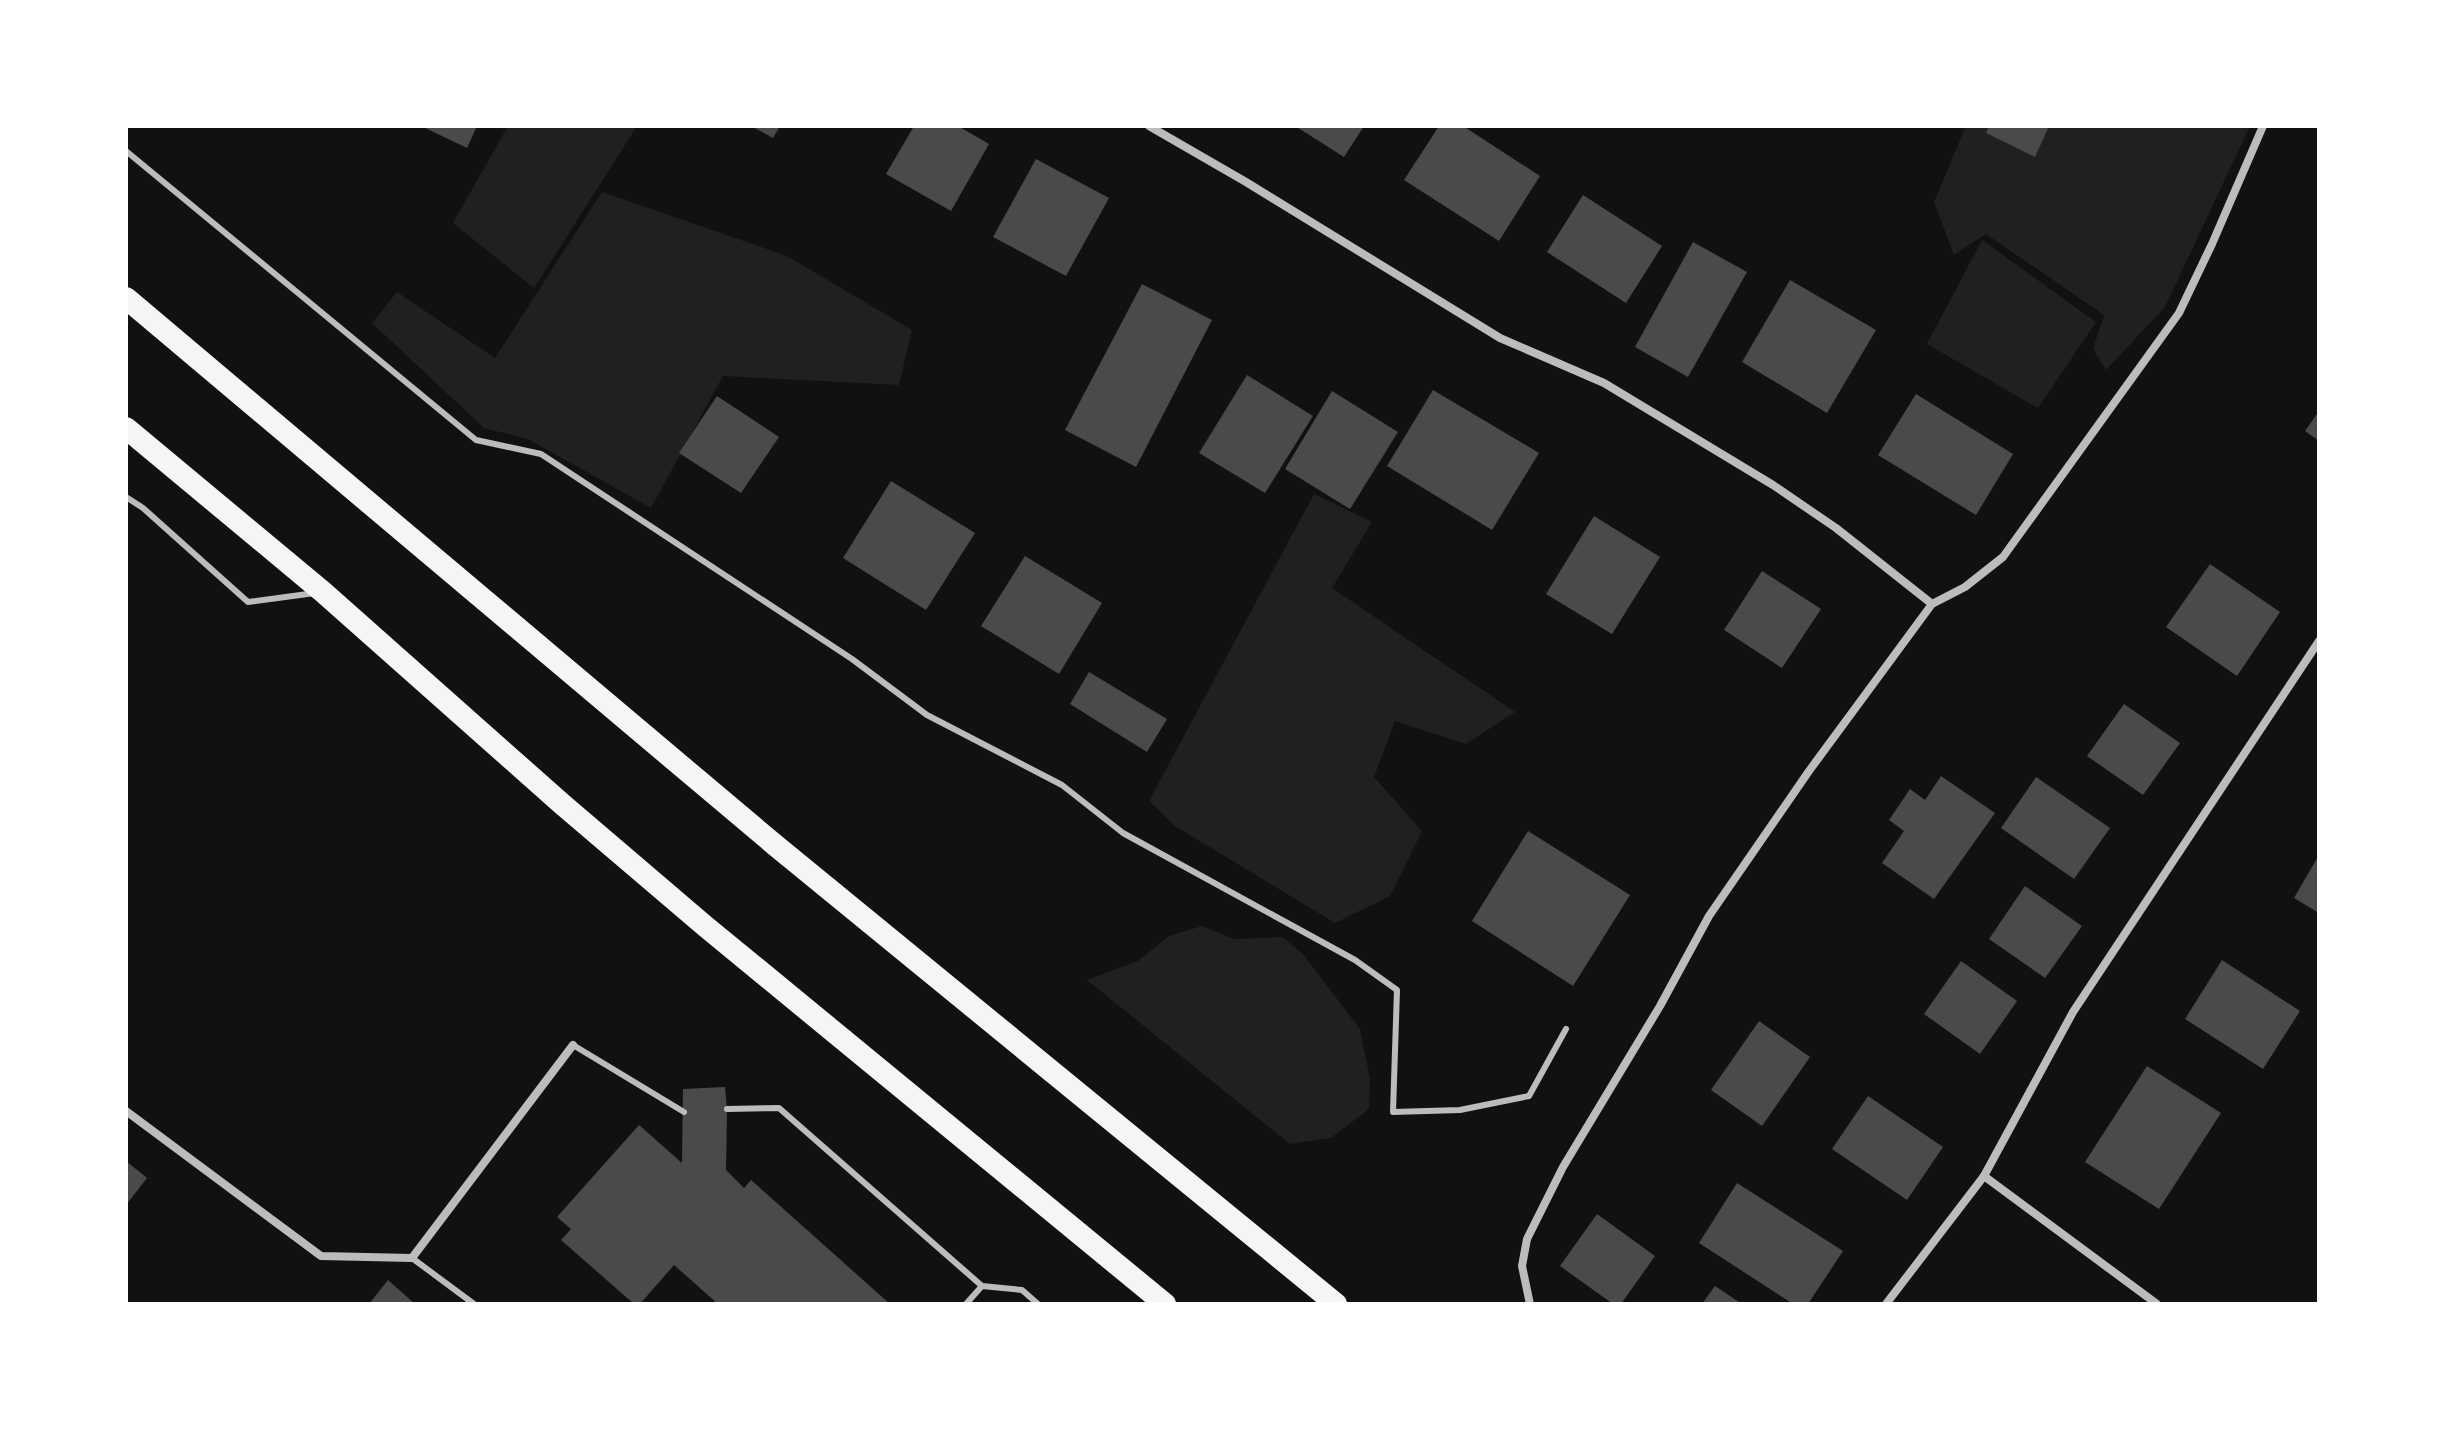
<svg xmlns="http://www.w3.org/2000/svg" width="2445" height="1430" viewBox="0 0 2445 1430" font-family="Ubuntu,sans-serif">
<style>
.green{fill:#202020}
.building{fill:#4a4a4a}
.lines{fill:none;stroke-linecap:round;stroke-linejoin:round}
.service{stroke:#bcbcbc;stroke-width:6}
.minor{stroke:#bcbcbc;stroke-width:8}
.trunk{stroke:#f5f5f5;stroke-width:22}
</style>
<rect width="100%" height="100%" fill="#111"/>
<g class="green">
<path d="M508,126H637L534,288L453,223Z"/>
<path d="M1966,126H2250L2165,307L2106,370L2093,349L2104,315L1986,234L1954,255L1934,202Z"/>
<path d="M602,192L787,256L912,330L899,385L723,376L651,508L528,439L484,428L372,323L397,292L495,358Z"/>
<path d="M1982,240L2096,322L2038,408L1927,344Z"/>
<path d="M1314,494L1372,522L1332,588L1515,712L1466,744L1395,721L1374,777L1422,831L1390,896L1335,923L1175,826L1149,801Z"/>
<path d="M1202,926L1234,939L1282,937L1303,954L1360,1029L1370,1079L1369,1109L1331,1138L1290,1144L1087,980L1138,961L1169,936Z"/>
</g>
<g class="building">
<path d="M421,126H477L467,148Z"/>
<path d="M751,126H780L773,138Z"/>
<path d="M914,126H958L989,144L951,211L886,174Z"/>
<path d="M1295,126H1364L1344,157Z"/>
<path d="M1439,126H1463L1540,176L1499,241L1404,180Z"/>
<path d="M1989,126H2049L2035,157L1986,133Z"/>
<path d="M1036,159L1109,198L1066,276L993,237Z"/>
<path d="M1583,195L1662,246L1626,303L1547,252Z"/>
<path d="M1693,242L1747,272L1688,377L1635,347Z"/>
<path d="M1790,280L1876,330L1827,413L1742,362Z"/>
<path d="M1142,284L1212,320L1136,467L1065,430Z"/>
<path d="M1247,375L1313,416L1265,493L1199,453Z"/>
<path d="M1433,390L1539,453L1492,530L1387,466Z"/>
<path d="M1332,391L1398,432L1350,509L1285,469Z"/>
<path d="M1916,394L2013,454L1976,515L1878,455Z"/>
<path d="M717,396L779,437L741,493L679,453Z"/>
<path d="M2319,411V441L2305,431Z"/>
<path d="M891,481L975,533L926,610L843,558Z"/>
<path d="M1594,516L1660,557L1612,634L1546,594Z"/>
<path d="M1025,556L1102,603L1059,674L981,626Z"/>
<path d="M2210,564L2280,612L2237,676L2166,627Z"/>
<path d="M1762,571L1821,609L1782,668L1724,630Z"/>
<path d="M1089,672L1167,719L1147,752L1070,704Z"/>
<path d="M2124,704L2180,743L2143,795L2087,756Z"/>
<path d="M1941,776L1995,813L1934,899L1882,863L1904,831L1889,820L1910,789L1925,800Z"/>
<path d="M2036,777L2110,828L2074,879L2001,828Z"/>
<path d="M1528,831L1630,895L1573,986L1472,921Z"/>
<path d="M2319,855V913L2294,898Z"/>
<path d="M2025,886L2082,926L2045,978L1989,939Z"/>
<path d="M2222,960L2300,1011L2263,1069L2185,1019Z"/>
<path d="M1961,961L2017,1001L1980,1054L1924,1014Z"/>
<path d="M1759,1021L1810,1057L1762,1126L1711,1090Z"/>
<path d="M2147,1066L2221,1113L2159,1209L2085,1162Z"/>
<path d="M725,1087L727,1109L726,1170L744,1188L751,1180L890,1304H718L674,1265L640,1304H634L561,1240L571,1229L557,1217L639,1125L682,1163L683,1089Z"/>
<path d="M1868,1096L1943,1147L1907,1200L1832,1149Z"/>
<path d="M126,1161L147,1178L126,1205Z"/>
<path d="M1737,1183L1843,1251L1808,1304H1793L1699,1243Z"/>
<path d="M1597,1214L1655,1256L1621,1304H1613L1560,1266Z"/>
<path d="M388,1280L415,1304H369Z"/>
<path d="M1715,1286L1742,1304H1702Z"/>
</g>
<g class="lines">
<g class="service">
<path d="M126,151L476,440L541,454L852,659L927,715L1062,785L1123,833L1355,960L1397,990L1393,1112L1460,1110L1529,1096L1566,1029"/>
<path d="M126,497L143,508L248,602L315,593"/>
<path d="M573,1045L684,1112"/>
<path d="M727,1109L779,1108L982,1286L1022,1290L1038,1304"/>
<path d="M412,1258L474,1304"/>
<path d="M966,1304L982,1286"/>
</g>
<g class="minor">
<path d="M1149,126L1246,182L1500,338L1604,383L1773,485L1836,528L1932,604"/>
<path d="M126,1111L321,1256L412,1258L573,1045"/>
<path d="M1984,1176L2157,1304"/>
<path d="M1530,1304L1522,1266L1527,1239L1563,1167L1660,1006L1709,916L1809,771L1932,604L1965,587L2003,557L2179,313L2212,244L2263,126"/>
<path d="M1886,1304L1984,1176L2073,1012L2319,641"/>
</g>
<g class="trunk">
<path d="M126,298L775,845L1336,1304"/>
<path d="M126,428L323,592L562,804L705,926L1165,1304"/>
</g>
</g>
<rect width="2445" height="1430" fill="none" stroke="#ffffff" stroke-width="256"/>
</svg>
